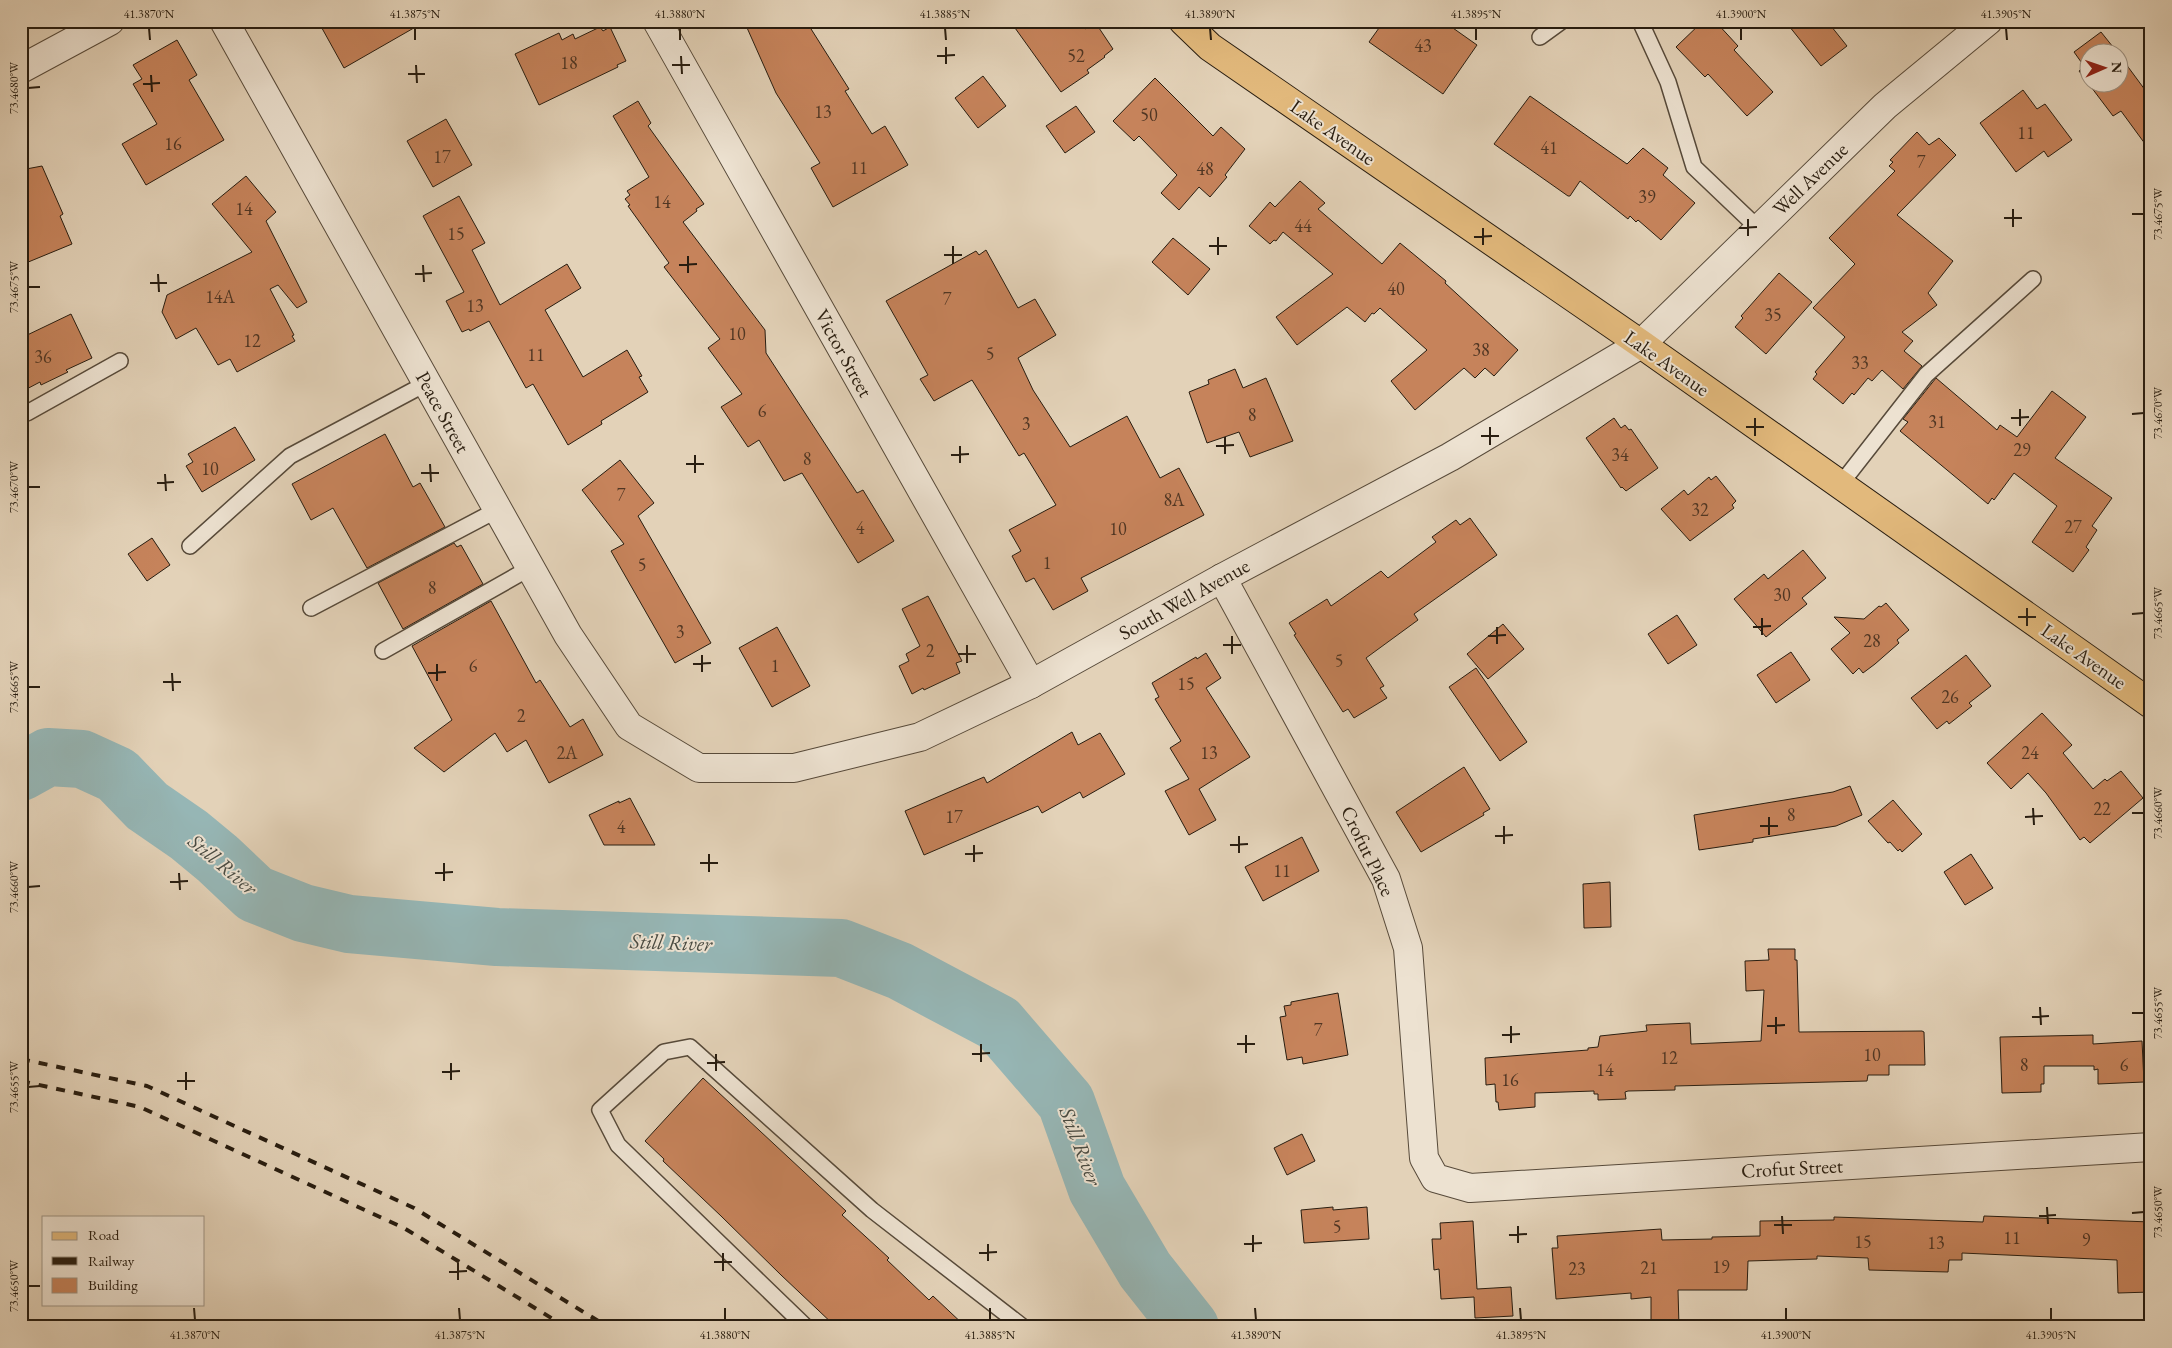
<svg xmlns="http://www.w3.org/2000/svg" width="2172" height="1348" viewBox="0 0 2172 1348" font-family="'EB Garamond',serif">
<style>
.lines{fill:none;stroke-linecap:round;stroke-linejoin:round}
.river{stroke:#96b6b5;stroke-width:58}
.building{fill:#c6835b;stroke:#281d10}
.lane-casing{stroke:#574a3a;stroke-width:18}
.street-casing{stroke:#574a3a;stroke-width:30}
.primary-casing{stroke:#281d10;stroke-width:30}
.lane{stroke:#ede2d1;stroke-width:15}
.street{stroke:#ede2d1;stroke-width:28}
.primary{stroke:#e2b97c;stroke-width:28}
.rail{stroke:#281d10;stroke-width:4;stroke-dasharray:9 9;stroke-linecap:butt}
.ticks{fill:none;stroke:#281d10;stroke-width:2}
.labels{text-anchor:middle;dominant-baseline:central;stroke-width:4;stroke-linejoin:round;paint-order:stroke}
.number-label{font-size:18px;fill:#503623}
.street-label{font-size:20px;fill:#281d10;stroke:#ede2d1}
.water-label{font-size:21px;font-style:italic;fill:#494b42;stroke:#ede2d1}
.neatline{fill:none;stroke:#281d10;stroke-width:2}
.ticks-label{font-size:12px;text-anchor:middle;fill:#281d10}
</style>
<rect width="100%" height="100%" fill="#e3d2b8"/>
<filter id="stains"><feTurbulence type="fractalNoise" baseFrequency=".004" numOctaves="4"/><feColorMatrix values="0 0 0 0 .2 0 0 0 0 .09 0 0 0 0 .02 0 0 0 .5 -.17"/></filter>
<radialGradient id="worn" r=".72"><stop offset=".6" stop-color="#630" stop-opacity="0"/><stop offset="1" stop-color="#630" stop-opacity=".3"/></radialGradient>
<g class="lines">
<path class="river" d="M21,772L48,757L82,759L117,775L147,806L189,835L218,859L255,894L303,913L349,924L497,937L841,948L900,971L998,1023L1066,1102L1097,1189L1145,1270L1190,1327"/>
</g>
<g class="building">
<path d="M318,21H426L344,68Z"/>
<path d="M744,21H806L849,89L845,91L872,134L885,126L908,165L833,207L811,168L820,163L776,93Z"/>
<path d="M1010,21H1079L1085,29L1095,22L1113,49L1104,56L1105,57L1087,70L1089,73L1061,92Z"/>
<path d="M1384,21H1443L1477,45L1443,94L1369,42Z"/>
<path d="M1703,21H1715L1738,46L1734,50L1773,92L1747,116L1708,74L1705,77L1676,47Z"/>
<path d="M1785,21H1827L1847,46L1821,66Z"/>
<path d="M600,27L603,31L610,27L626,61L617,65L618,67L539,105L515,54L559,33L562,40L573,34L575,39Z"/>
<path d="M2101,32L2117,52H2090V82H2120V56L2151,98V152L2121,111L2113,116L2079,71L2084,66L2074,52Z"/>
<path d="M177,40L197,75L189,80L224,140L146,185L122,144L157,124L133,84L142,79L133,65Z"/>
<path d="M983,76L1006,106L978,128L955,98Z"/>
<path d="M1155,78L1213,136L1221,127L1245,149L1225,175L1227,177L1210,197L1199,187L1179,210L1161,193L1177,175L1139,136L1134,141L1113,121Z"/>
<path d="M2023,90L2037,109L2045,104L2072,140L2048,157L2044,151L2016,172L1980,123Z"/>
<path d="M1530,96L1627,164L1643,148L1668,168L1663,175L1695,203L1661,240L1638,220L1636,222L1630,216L1628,219L1580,181L1570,196H1568L1494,144Z"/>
<path d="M638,101L651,123L648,126L704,204L696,209L697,211L683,222L765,330L766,353L857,493L863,490L894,541L858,563L802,473L784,481L759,440L748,447L721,407L742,394L708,348L720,339L664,267L669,263L628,206L630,205L625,199L630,195L627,191L649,177L613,116Z"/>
<path d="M1076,106L1095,132L1065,153L1046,126Z"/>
<path d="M446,119L472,165L433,187L407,141Z"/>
<path d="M1917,132L1929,145L1939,138L1956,155L1897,215L1953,261L1928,293L1937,305L1902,332L1913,341L1904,351L1922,366L1903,389L1882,370L1872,381L1868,378L1854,395L1852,393L1843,404L1813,379L1817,374L1815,372L1845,337L1813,308L1855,264L1829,238L1895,171L1889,166L1893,162L1890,160Z"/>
<path d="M42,166L63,214L60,216L72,244L21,265V170Z"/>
<path d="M246,176L276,212L266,221L307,302L297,308L278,285L270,289L294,335L292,336L295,341L237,372L230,359L218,365L196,328L176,339L162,312L167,295L252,252L212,204Z"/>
<path d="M1300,181L1325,203L1318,209L1382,264L1400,243L1446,281L1445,283L1518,350L1494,376L1485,368L1475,378L1464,368L1415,410L1391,381L1427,350L1380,308L1374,314L1372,313L1365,322L1347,307L1297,345L1276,317L1333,274L1283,232L1276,241L1274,240L1270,244L1249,226L1270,202L1275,207Z"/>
<path d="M459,196L485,243L472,250L500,305L567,264L581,288L545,310L583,377L627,350L642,376L639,377L648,392L601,421L602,424L568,445L533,384L526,388L489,321L470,331L469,329L462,332L446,301L464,292L423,216Z"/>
<path d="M1173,238L1210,269L1188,295L1152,262Z"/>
<path d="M986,250L1018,308L1035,299L1056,335L1018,358L1033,390L1070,447L1127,416L1160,478L1179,468L1204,515L1081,578L1088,591L1053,610L1034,578L1026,582L1012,556L1021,551L1009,530L1056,505L1024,453L1019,456L972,380L934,401L920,379L928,375L886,301L976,251L979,255Z"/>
<path d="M1779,273L1812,302L1766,354L1735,327L1743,318L1741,316Z"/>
<path d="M71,314L92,358L66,370L68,372L41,385L40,382L21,392V338Z"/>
<path d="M1235,369L1243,388L1266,378L1293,441L1250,457L1239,432L1207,443L1189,392L1209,384L1208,380Z"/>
<path d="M1936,378L1997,430L2000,425L2017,437L2052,391L2086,417L2055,458L2112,498L2092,526L2097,530L2086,547L2089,550L2073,572L2032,542L2057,506L2014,473L1994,500L1992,498L1988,504L1900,431L1908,422L1903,419Z"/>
<path d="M1614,418L1621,428L1625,425L1629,430L1631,429L1658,468L1626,491L1622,487L1621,488L1586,438Z"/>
<path d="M235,427L255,460L202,492L186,466L193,462L188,454Z"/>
<path d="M385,434L413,487L420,483L445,527L367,568L333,508L311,520L292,484Z"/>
<path d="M620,460L654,503L638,516L711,643L675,663L611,551L624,544L582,490Z"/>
<path d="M1716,476L1736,501L1732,505L1734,508L1690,541L1661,509L1684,490L1688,495L1709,477L1711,480Z"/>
<path d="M1470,518L1497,555L1414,614L1418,620L1366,658L1384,686L1380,688L1387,698L1354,718L1348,709L1343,712L1294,635L1296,634L1289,623L1327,599L1331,606L1381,571L1388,578L1436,542L1432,537L1456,520L1460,525Z"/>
<path d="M152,538L170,565L147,581L128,554Z"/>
<path d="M454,543L457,547L461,545L483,584L403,629L378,583Z"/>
<path d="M1803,550L1826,578L1802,598L1807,604L1766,637L1734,599L1764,574L1768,579Z"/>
<path d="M928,596L962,661L956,663L960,673L924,690L923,688L912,694L899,666L909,661L906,654L920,646L902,609Z"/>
<path d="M491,601L536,683L540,680L570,727L583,719L603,755L549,783L526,740L507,752L495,733L444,772L414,748L452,720L412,646Z"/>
<path d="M1886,603L1909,630L1897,640L1899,643L1875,664L1863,673L1859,668L1853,674L1831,649L1850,633L1834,617L1864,619L1879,606L1881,607Z"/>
<path d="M1677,615L1697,645L1668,664L1648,634Z"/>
<path d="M1503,624L1524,649L1488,679L1467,654Z"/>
<path d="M777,627L810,686L772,707L739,648Z"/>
<path d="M1791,652L1810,680L1776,703L1757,675Z"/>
<path d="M1206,653L1221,678L1206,688L1250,757L1199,789L1216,820L1189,835L1165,791L1189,779L1170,748L1181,741L1155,699L1159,697L1152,683L1196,657L1197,659Z"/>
<path d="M1966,655L1991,686L1969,703L1972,706L1949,724L1947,721L1937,729L1911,698Z"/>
<path d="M1476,668L1527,742L1500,761L1449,687Z"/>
<path d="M2042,713L2072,745L2063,753L2093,789L2105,779L2107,781L2121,771L2143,798L2090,843L2084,837L2080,840L2046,793L2028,773L2011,789L1987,763Z"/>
<path d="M1072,732L1078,745L1100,733L1125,774L1083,798L1080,792L1042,813L1038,806L924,855L905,811L984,777L987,783Z"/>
<path d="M1464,767L1490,809L1483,813L1484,815L1421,852L1396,812Z"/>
<path d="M1850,786L1862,815L1836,826L1753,839V842L1699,850L1694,815L1833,792Z"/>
<path d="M630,798L655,845H604L589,815L619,801V803Z"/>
<path d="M1893,800L1922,834L1902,852L1900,849L1898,851L1890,842L1888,843L1868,821Z"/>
<path d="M1302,837L1319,871L1263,901L1245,867Z"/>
<path d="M1971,854L1993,888L1965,905L1944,872Z"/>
<path d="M1610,882L1611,927L1584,928L1583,884Z"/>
<path d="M1768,949H1795V960H1797L1799,1032L1922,1031L1924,1032L1925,1065H1889V1075H1868L1867,1081L1675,1086V1090L1628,1091L1625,1092L1626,1099L1598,1100V1094H1594V1091L1535,1093V1107L1499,1110L1498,1102H1496L1495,1084L1486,1085L1485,1058L1588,1050V1048L1598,1047L1600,1036L1647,1031L1646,1025L1690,1023L1691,1044L1761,1041L1764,990L1746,991L1745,961L1769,960Z"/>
<path d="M1338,993L1348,1055L1303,1064L1302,1057L1287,1060L1280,1017L1286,1016L1284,1006L1291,1005V1002Z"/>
<path d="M2093,1035V1044L2142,1041L2144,1082L2098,1084V1069L2094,1070V1066H2044V1084H2041V1092L2002,1093L2000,1037Z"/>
<path d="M703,1078L846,1211L842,1215L889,1258L887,1260L929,1300L933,1296L966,1327H836L781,1275L721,1216L663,1161L664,1159L645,1141Z"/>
<path d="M1302,1134L1315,1161L1287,1175L1274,1148Z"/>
<path d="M1333,1207V1210L1367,1207L1369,1239L1304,1243L1301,1210Z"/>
<path d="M1984,1216L2151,1222V1292L2118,1293L2117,1260L1962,1253V1260H1949L1948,1272L1869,1270L1868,1258L1817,1256V1259L1748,1261L1747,1290H1678L1679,1327H1651V1297L1631,1299V1293L1556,1299L1552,1248H1558L1557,1236L1661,1229L1662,1240L1712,1239V1237L1760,1236V1221L1834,1220V1217L1983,1222Z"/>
<path d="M1473,1221L1477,1289L1511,1287L1513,1316L1475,1318L1474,1297L1441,1299L1439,1269L1434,1270L1432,1239H1441L1440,1223Z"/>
</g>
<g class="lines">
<defs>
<g id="lane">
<path d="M1640,21L1668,82L1694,167L1759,229"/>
<path d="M1540,37L1562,21"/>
<path d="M21,413H27L120,361"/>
<path d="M1840,485L1926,375L2033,279"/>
<path d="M190,546L290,456L427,383"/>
<path d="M311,608L497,510"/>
<path d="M383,651L530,568"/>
<path d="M806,1327L618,1145L600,1110L664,1052L690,1047L872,1210L1023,1327"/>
</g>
<g id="street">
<path d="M224,21L568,635L629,726L699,768H794L920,737L1031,684L1222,578L1450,457L1641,344L1885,106L1988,21"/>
<path d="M657,21L1031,684"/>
<path d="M21,69L110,21"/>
<path d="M1222,578L1386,879L1408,948L1424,1158L1435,1178L1470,1188L2151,1147"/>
</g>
<path id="primary" d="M1183,21L1210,47L1641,344L2151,704"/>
</defs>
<use href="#lane" class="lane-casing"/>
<use href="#street" class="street-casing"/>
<use href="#primary" class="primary-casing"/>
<use href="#lane" class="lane"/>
<use href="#street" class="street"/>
<use href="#primary" class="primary"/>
<g class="rail">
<path d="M21,1059L147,1086L414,1208L608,1327"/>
<path d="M21,1081L140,1107L404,1228L566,1327"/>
</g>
</g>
<path class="ticks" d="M149,28L150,40M415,28V40M680,28V40M945,28L946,40M1210,28L1211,40M1476,28V40M1741,28V40M2006,28L2007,40M946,47V64M681,56L682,74M937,56L955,55M416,65L417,83M672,65H690M408,74H425M151,75L152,92M143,84L160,83M28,88L40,87M2013,209V227M2132,214H2144M2004,218H2022M1748,219V236M1483,228V245M1739,228L1757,227M1218,237V255M1474,237L1492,236M953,246V264M1209,246H1227M944,255H962M688,256V273M423,265L424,282M679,265L697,264M158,274L159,292M415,274L432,273M150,283H167M28,287H40M2020,409V426M2132,414L2144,413M1755,418V436M2011,418L2029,417M1490,427V445M1746,427H1764M1481,436H1499M1225,437V454M960,446V463M1216,446L1234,445M695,455V473M951,455L969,454M430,464L431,482M686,464H704M421,473H439M165,474L166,491M157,483L174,482M28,487H40M2027,608V626M2132,614L2144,613M2018,617H2036M1762,618V635M1497,627V644M1753,627L1771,626M1232,636V654M1488,636L1506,635M967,645V663M1223,645H1241M958,654H976M702,655V672M437,664V681M693,664L711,663M172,673L173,691M428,673L446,672M163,682H181M28,687H40M2033,808L2034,825M2132,813H2144M1769,817V835M2025,817L2043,816M1504,826V844M1760,826H1778M1239,836V853M1495,836L1513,835M974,845V862M1230,845L1248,844M709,854V872M965,854L983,853M444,863V881M700,863H718M179,873L180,890M435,873L453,872M170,882L188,881M28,887L40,886M2040,1007L2041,1025M2132,1013H2144M1776,1017V1034M2032,1017L2049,1016M1511,1026V1043M1767,1026L1785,1025M1246,1035V1053M1502,1035L1520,1034M981,1044V1062M1237,1044H1255M716,1054V1071M972,1054L990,1053M451,1063V1080M707,1063L725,1062M186,1072V1090M442,1072L460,1071M177,1081H195M28,1087L40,1086M2047,1207L2048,1224M2132,1213L2144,1212M1782,1216L1783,1234M2039,1216L2056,1215M1774,1225H1792M1518,1226V1243M1253,1235V1252M1509,1235L1527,1234M988,1244V1261M1244,1244L1262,1243M723,1253V1271M979,1253L997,1252M714,1262H732M458,1263V1280M449,1272L467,1271M28,1286H40M194,1308L195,1320M459,1308L460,1320M725,1308V1320M990,1308V1320M1255,1308L1256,1320M1520,1308L1521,1320M1786,1308V1320M2051,1308V1320"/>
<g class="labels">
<g class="number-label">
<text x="1423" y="45">43</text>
<text x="1076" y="55">52</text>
<text x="569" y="62">18</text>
<text x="823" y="111">13</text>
<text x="1149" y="114">50</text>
<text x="2026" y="132">11</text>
<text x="173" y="143">16</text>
<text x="1549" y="147">41</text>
<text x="442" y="156">17</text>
<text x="1921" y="161">7</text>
<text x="859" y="167">11</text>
<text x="1205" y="168">48</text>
<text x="1647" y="196">39</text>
<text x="662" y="201">14</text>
<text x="244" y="208">14</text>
<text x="1303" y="225">44</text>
<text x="456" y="233">15</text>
<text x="1396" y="288">40</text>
<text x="220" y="296">14A</text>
<text x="947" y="298">7</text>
<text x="475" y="305">13</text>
<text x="1773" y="314">35</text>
<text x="737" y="333">10</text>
<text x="252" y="340">12</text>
<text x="1481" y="349">38</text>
<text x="990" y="353">5</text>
<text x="536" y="354">11</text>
<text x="43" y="356">36</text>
<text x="1860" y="362">33</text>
<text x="762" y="410">6</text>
<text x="1252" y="414">8</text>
<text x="1937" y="421">31</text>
<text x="1026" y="423">3</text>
<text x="2022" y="449">29</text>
<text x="1620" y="454">34</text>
<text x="807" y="458">8</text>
<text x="210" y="468">10</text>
<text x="621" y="494">7</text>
<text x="1174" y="499">8A</text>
<text x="1700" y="509">32</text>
<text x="2073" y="526">27</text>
<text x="860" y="527">4</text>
<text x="1118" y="528">10</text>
<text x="1047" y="562">1</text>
<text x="642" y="564">5</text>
<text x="432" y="587">8</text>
<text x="1782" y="594">30</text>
<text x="680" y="631">3</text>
<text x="1872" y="640">28</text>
<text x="930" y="650">2</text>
<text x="1339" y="660">5</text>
<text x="473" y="665">6</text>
<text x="775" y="665">1</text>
<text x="1186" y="683">15</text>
<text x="1950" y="696">26</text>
<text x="521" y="715">2</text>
<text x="567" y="752">2A</text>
<text x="1209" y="752">13</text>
<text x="2030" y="752">24</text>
<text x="2102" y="808">22</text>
<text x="1791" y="814">8</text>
<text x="954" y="816">17</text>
<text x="621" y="826">4</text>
<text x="1282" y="870">11</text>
<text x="1318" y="1029">7</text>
<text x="1872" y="1054">10</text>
<text x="1669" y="1057">12</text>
<text x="2024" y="1064">8</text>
<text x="2124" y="1064">6</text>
<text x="1605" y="1069">14</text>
<text x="1510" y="1079">16</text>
<text x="1337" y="1226">5</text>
<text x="2012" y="1237">11</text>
<text x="2086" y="1239">9</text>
<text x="1863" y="1241">15</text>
<text x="1936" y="1242">13</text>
<text x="1721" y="1266">19</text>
<text x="1649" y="1267">21</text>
<text x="1577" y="1268">23</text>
</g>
<g class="street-label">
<text transform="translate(1333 132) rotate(35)">Lake Avenue</text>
<text transform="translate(1810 179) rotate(-44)">Well Avenue</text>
<text transform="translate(844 353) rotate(61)">Victor Street</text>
<text transform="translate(1667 363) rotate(35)">Lake Avenue</text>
<text transform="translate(443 412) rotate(61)">Peace Street</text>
<text transform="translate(1184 599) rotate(-29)">South Well Avenue</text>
<text transform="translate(2084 656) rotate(35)">Lake Avenue</text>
<text transform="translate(1368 851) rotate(64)">Crofut Place</text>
<text transform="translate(1792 1168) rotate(-3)">Crofut Street</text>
</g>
<g class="water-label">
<text transform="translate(223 864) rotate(40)">Still River</text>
<text transform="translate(671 942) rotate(2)">Still River</text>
<text transform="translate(1081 1146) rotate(69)">Still River</text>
</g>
</g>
<rect width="2172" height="1348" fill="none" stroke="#e3d2b8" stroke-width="55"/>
<rect x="42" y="1216" width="162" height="90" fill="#ede2d1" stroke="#9e9384"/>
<rect x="52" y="1232" width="25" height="8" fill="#e2b97c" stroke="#9e9384"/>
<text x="88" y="1240" font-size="15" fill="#281d10">Road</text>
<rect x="52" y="1257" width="25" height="8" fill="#281d10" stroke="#9e9384"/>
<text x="88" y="1266" font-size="15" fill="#281d10">Railway</text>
<rect x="52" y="1278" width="25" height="15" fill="#c6835b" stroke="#9e9384"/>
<text x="88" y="1290" font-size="15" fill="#281d10">Building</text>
<g transform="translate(2104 68) rotate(88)"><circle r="24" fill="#ede2d1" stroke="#9e9384"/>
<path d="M0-4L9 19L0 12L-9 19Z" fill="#8f2418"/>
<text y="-8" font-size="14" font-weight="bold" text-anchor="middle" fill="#281d10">N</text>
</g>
<rect x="28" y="28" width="2116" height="1292" class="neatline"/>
<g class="ticks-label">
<text x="149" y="18">41.3870°N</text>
<text x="415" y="18">41.3875°N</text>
<text x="680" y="18">41.3880°N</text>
<text x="945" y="18">41.3885°N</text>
<text x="1210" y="18">41.3890°N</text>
<text x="1476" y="18">41.3895°N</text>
<text x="1741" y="18">41.3900°N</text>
<text x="2006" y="18">41.3905°N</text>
<text transform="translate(14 88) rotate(-90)" y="4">73.4680°W</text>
<text transform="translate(2158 214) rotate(-90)" y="4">73.4675°W</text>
<text transform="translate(14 287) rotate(-90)" y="4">73.4675°W</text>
<text transform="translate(2158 413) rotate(-90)" y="4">73.4670°W</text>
<text transform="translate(14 487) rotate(-90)" y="4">73.4670°W</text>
<text transform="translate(2158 613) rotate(-90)" y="4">73.4665°W</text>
<text transform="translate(14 687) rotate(-90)" y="4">73.4665°W</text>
<text transform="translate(2158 813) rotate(-90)" y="4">73.4660°W</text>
<text transform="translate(14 887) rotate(-90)" y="4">73.4660°W</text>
<text transform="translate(2158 1013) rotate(-90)" y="4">73.4655°W</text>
<text transform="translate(14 1087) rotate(-90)" y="4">73.4655°W</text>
<text transform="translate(2158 1212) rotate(-90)" y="4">73.4650°W</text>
<text transform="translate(14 1286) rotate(-90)" y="4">73.4650°W</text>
<text x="195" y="1339">41.3870°N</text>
<text x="460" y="1339">41.3875°N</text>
<text x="725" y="1339">41.3880°N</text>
<text x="990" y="1339">41.3885°N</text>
<text x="1256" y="1339">41.3890°N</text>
<text x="1521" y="1339">41.3895°N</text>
<text x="1786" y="1339">41.3900°N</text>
<text x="2051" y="1339">41.3905°N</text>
</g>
<rect width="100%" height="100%" filter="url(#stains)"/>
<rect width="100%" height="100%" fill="url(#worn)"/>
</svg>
